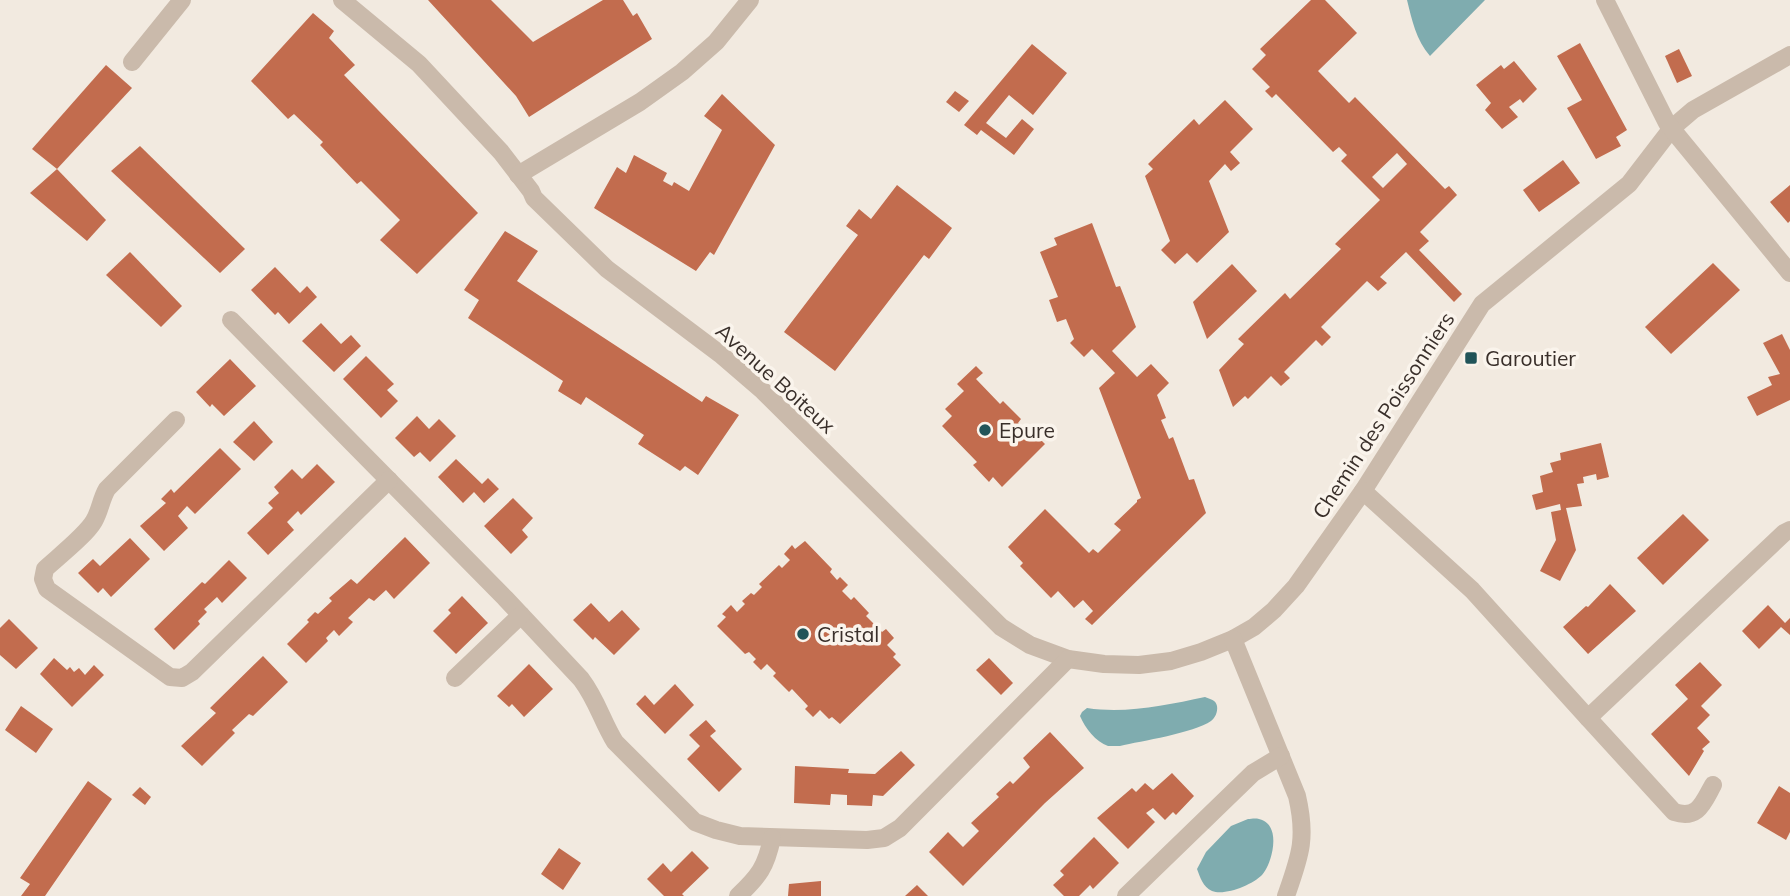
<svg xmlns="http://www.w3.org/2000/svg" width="1790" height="896" viewBox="0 0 1790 896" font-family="Mulish,sans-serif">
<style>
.water{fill:#7facaf}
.building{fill:#c26c4e;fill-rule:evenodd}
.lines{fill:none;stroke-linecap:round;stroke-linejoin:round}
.street{stroke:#cabaab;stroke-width:18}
.poi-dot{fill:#215459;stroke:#faf4ec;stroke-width:2.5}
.labels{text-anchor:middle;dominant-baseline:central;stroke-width:7;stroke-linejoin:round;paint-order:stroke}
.poi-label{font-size:21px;fill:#392f2a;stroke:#faf4ec;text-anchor:start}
.street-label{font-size:21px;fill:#392f2a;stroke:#faf4ec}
</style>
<rect width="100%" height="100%" fill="#f2eae0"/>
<g class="water">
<path d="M1407,0H1485L1430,56C1416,40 1412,20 1407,0Z"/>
<path d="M1205,697C1210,699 1216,700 1217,706C1218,712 1215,718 1211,721C1194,733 1141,741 1120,746C1118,746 1110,746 1108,746C1096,742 1085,728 1080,716L1082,712L1087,708C1126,714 1167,705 1205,697Z"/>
<path d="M1248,819C1251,819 1255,818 1259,819C1282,824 1273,862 1262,875C1252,885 1225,896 1212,891C1203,887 1200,877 1197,869L1206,852L1231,826Z"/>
</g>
<g class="building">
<path d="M428,0H491L533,42L603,0H623L633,16L637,13L652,39L529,117L516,96Z"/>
<path d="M1311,0H1325L1357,33L1318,71L1349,103L1355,97L1445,189L1449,186L1457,195L1420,232L1429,241L1419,250L1462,294L1454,302L1406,252L1380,277L1387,283L1378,291L1367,281L1321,327L1331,337L1322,346L1316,340L1284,372L1290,378L1281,386L1271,376L1248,399L1245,396L1233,407L1219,370L1244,344L1238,339L1285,293L1290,299L1341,249L1335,244L1380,200L1341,161L1347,155L1339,147L1333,152L1276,94L1272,98L1265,91L1270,87L1252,69L1266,55L1260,49ZM1397,153L1407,164L1383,188L1372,177Z"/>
<path d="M313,13L334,31L329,38L355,65L344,75L478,213L417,274L380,240L400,220L361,181L357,184L320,145L323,142L294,114L288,119L251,81Z"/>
<path d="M1580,43L1627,130L1616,137L1621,146L1596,159L1567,108L1582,100L1557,56Z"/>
<path d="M1032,44L1067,73L1033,115L1009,95L986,123L1006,138L1022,119L1034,129L1014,155L981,130L977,135L964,125Z"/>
<path d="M1679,49L1692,76L1677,83L1665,56Z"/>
<path d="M1514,61L1537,89L1523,103L1520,99L1509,107L1518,117L1502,129L1485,110L1491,103L1476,85L1501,65L1504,69Z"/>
<path d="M106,65L132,88L57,169L32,149Z"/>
<path d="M955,91L969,101L959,112L946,102Z"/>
<path d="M722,94L775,145L714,255L710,252L696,271L594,208L617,167L626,173L634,155L667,173L663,181L672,186L674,182L689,191L722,130L704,116Z"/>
<path d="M1225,100L1253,129L1230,152L1240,163L1231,171L1225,164L1209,181L1229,232L1197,263L1187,253L1175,264L1161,250L1170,241L1145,176L1153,169L1148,164L1194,119L1199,125Z"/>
<path d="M140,146L245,249L220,273L111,171Z"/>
<path d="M1563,160L1580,183L1539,212L1523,190Z"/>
<path d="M57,169L106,220L87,241L30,193Z"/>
<path d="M897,185L952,228L929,259L924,255L835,371L784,332L858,235L846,226L859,209L871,219Z"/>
<path d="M1790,185V221L1788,223L1770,202Z"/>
<path d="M1092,223L1116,287L1120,286L1136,327L1112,351L1137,377L1151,364L1169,383L1157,395L1166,418L1161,420L1169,439L1173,437L1189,480L1194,479L1206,513L1092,625L1085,619L1093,611L1083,600L1074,608L1058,591L1051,598L1020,566L1023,563L1008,547L1045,509L1089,553L1093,549L1098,553L1121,530L1114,524L1137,502V500L1141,498L1099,388L1115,373L1092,349L1084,357L1070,343L1074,339L1066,319L1057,322L1049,300L1058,297L1040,252L1057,245L1054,238Z"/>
<path d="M505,231L538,251L517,281L702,402L706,396L739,415L698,475L685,466L680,471L638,444L644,435L586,397L581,405L558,391L563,381L468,318L479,300L464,290Z"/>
<path d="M130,252L182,306L161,327L106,275Z"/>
<path d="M1713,263L1740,290L1671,354L1645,327Z"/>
<path d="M1232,264L1257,291L1207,339L1193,302Z"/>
<path d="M275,267L300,293L307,286L317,297L289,324L278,312L275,315L251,290Z"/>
<path d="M321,323L341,344L351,335L361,346L334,372L302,341Z"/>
<path d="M1782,334L1790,350V400L1757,416L1747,397L1772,385L1768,377L1780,374L1763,343Z"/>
<path d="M366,356L394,384L387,390L398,401L381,418L343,379Z"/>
<path d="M230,359L256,386L224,416L212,404L210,407L196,392Z"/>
<path d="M976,366L983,373L976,379L1000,404L1003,401L1021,419L1018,423L1032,437L1035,434L1045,444L1002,487L993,477L989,482L973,465L977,462L942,426L952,416L945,409L964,391L957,384Z"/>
<path d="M417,416L429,429L439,419L456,436L430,462L420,452L414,457L395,438Z"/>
<path d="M254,421L273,442L254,461L233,442Z"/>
<path d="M1601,443L1609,477L1597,480L1596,474L1583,477L1584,483L1577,484L1582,506L1566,508L1576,550L1560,581L1540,571L1556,540L1551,512L1561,510L1560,504L1536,510L1532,495L1543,492L1540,476L1553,472L1550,463L1561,460L1560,453Z"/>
<path d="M220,448L241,469L195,514L187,506L178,516L188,528L164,551L140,526L166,503L161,499L171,489L174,493Z"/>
<path d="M456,459L482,484L488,478L499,489L484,503L474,492L463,503L438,477Z"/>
<path d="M317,464L335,482L301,515L298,511L287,522L294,530L268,555L247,533L273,508L268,503L279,493L274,487L292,469L302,479Z"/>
<path d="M513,498L533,518L522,530L528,537L511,554L484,526Z"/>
<path d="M1683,514L1709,540L1663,585L1637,558Z"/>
<path d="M405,537L430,563L394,599L386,590L374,601L369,598L348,618L353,622L339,636L334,630L326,638L328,641L306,663L287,644L309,622L307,620L315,612L318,614L332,601L329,598L351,579L357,584Z"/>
<path d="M130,538L150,559L111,597L103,588L98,593L78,573L93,559L100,566Z"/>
<path d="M805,541L832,569L830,572L837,580L840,577L848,585L842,591L851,600L854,597L869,613L866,616L882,632L886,629L894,638L887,645L896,654L893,657L901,665L840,724L832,717L829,719L820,710L813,717L805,709L808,706L792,689L789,692L773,676L776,673L767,664L761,670L753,662L756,659L749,652L745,654L717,626L726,617L722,614L731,605L737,612L745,604L742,601L751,593L754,595L762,587L759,584L779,565L782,568L790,560L784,554L792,545L795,549Z"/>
<path d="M229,560L247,578L222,603L217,597L204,609L207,612L198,621L200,624L174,650L154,629L202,582L205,584Z"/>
<path d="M1610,584L1636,611L1588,654L1563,627L1586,606L1588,607Z"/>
<path d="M462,596L488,623L456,654L433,631L451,613L448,610Z"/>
<path d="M591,603L609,622L622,610L640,629L614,655L595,637L593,640L573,620Z"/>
<path d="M1768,605L1785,623L1790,618V635L1781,627L1759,649L1742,631Z"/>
<path d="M9,619L38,648L16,669L0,655V628Z"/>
<path d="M263,656L288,682L253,716L249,714L232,730L235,733L202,766L181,746L216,713L210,708Z"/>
<path d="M54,658L67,670L70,667L74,672L79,668L85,675L94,665L104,675L72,707L40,674Z"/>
<path d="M989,658L1013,683L1001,695L976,670Z"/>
<path d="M1700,662L1722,685L1701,706L1710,715L1697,728L1710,742L1702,749L1704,751L1689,776L1651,734L1688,699L1675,685Z"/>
<path d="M529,664L553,689L524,717L512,704L509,707L497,696Z"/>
<path d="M675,684L694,705L665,734L636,704L645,695L654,705Z"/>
<path d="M21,706L53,729L36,753L5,730Z"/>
<path d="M706,720L716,731L710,736L742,769L719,792L687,759L700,746L689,735Z"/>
<path d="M1050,732L1084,768L1045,803L963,886L929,852L948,832L963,847L979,831L971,823L999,797L996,794L1010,781L1013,784L1030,767L1023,758Z"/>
<path d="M901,751L915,765L883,796L873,795L872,806L847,805V795L831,794L830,805L794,803L795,766L849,769L848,773L875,774Z"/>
<path d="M1172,773L1194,796L1176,815L1173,812L1165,820L1153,808L1146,813L1155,822L1128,849L1097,818L1132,788L1136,792L1145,783L1153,790Z"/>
<path d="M88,781L112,799L45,896H21L30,884L20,878Z"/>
<path d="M1779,786L1790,793V832L1786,840L1757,823Z"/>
<path d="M140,787L151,797L145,805L132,795Z"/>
<path d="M1094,837L1119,863L1093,889L1090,885L1079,896H1064L1053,885L1064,875L1060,871Z"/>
<path d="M559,848L581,863L563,890L541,874Z"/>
<path d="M692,851L709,868L682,894L684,896H664L647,879L663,863L671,872Z"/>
<path d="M821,881V896H788L789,884Z"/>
<path d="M917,885L928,896H905Z"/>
</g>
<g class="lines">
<g class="street">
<path d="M342,0L419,64L501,152L531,191L534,198L607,269L720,354L763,391L1001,627L1030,645L1068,659L1104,664L1139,665L1171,661L1201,652L1233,639L1254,627L1274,610L1296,586L1363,491L1482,304L1629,184L1672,128L1693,110L1790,55"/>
<path d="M1605,0L1667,123L1790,273"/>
<path d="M132,62L182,0"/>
<path d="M518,175L640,102L682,72L716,42L750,0"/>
<path d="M231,320L505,598L581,679C597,700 602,721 615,742L695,822L716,830L740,836L867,840L884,838L900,828L1068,659"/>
<path d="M176,420L107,489C101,499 100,511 94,521C86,535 58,557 45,569L43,579L47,589L170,677L182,678L192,672L389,480"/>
<path d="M1363,491L1472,590L1588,718L1784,533L1790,530"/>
<path d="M1233,639L1297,796C1307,839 1300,856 1286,896"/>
<path d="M455,678L521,615"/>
<path d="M1588,718L1674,812C1698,820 1703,803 1713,785"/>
<path d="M738,896C759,876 766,867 772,838"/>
<path d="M1126,896L1253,773L1281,756"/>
</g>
</g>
<g class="poi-dot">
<rect x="1464" y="351" width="14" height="14" rx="3.5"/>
<circle cx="985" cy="430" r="7"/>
<circle cx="803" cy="634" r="7"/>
</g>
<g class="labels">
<g class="poi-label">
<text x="1485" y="358">Garoutier</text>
<text x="999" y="430">Epure</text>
<text x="817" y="634">Cristal</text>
</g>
<g class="street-label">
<text transform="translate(776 378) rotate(42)">Avenue Boiteux</text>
<text transform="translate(1383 415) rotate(-57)">Chemin des Poissonniers</text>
</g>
</g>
</svg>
